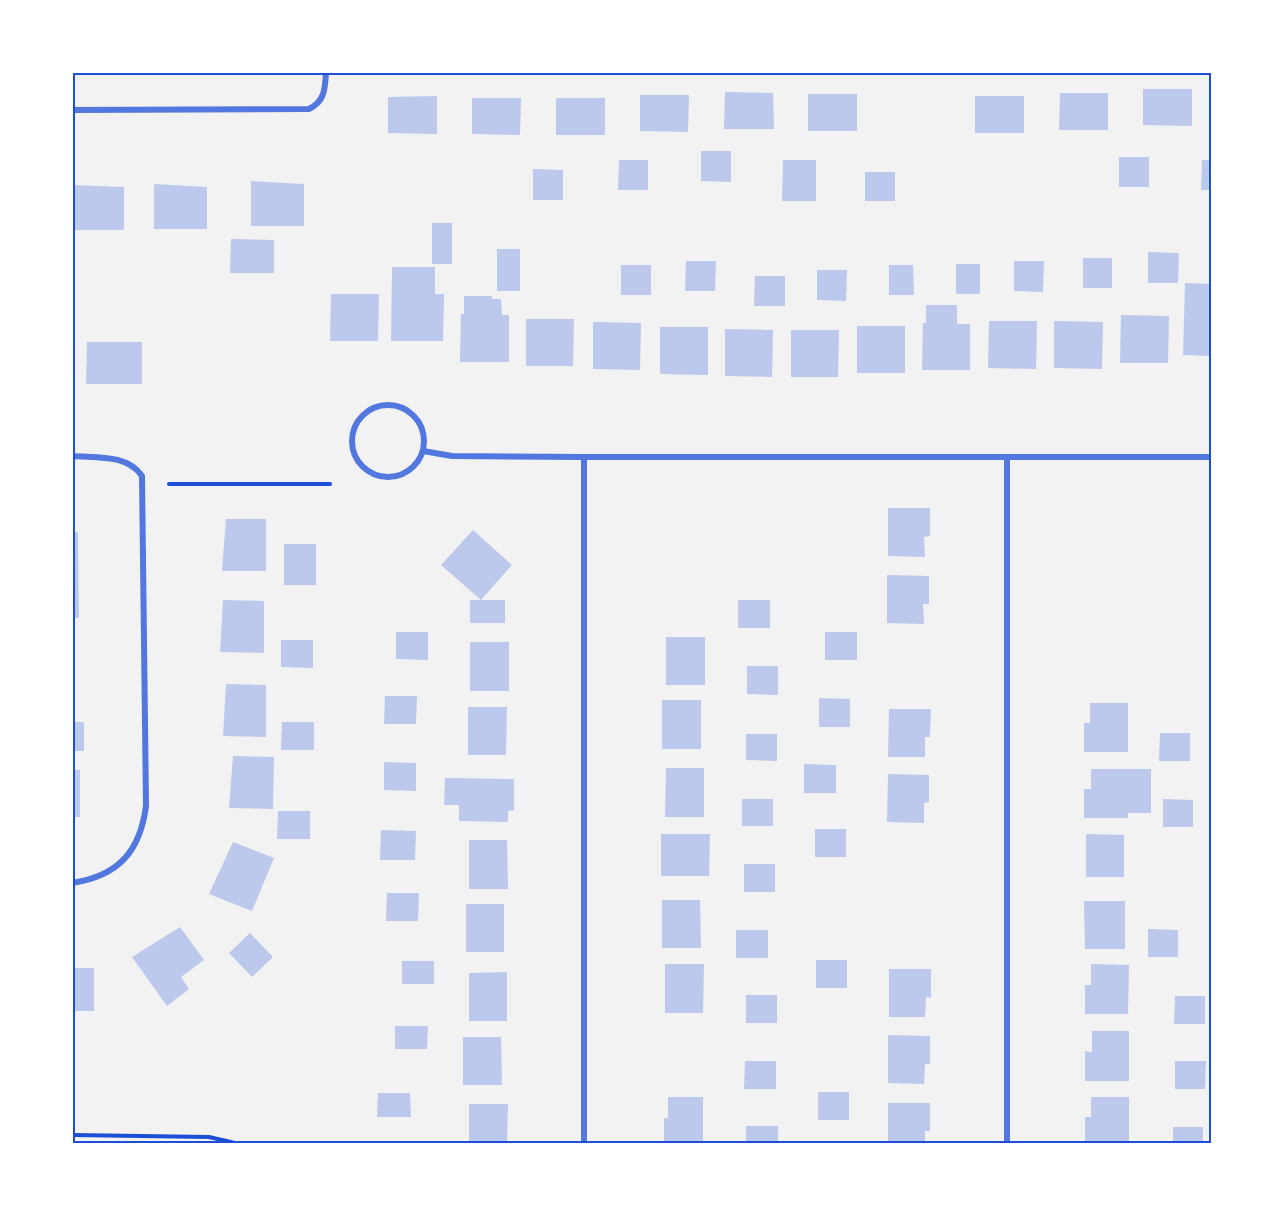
<svg xmlns="http://www.w3.org/2000/svg" width="1284" height="1215" viewBox="0 0 1284 1215" font-family="Lato,sans-serif">
<style>
.building{fill:#bdc9ec}
.lines{fill:none;stroke-linecap:round;stroke-linejoin:round}
.path{stroke:#1d4ed8;stroke-width:4}
.minor{stroke:#5277de;stroke-width:6}
.neatline{fill:none;stroke:#1d4ed8;stroke-width:2}
</style>
<rect width="100%" height="100%" fill="#f2f2f2"/>
<g class="building">
<path d="M1143,89H1192V126L1143,125Z"/>
<path d="M725,92L773,93L774,129H724Z"/>
<path d="M1060,93H1108V130H1059Z"/>
<rect x="808" y="94" width="49" height="37"/>
<path d="M640,95H689L688,132L640,131Z"/>
<path d="M437,96V134L388,133V97Z"/>
<rect x="975" y="96" width="49" height="37"/>
<path d="M472,98H521L520,135L472,134Z"/>
<rect x="556" y="98" width="49" height="37"/>
<path d="M701,151H731V182L701,181Z"/>
<rect x="1119" y="157" width="30" height="30"/>
<path d="M619,160H648V190H618Z"/>
<path d="M783,160H816V201H782Z"/>
<path d="M1202,160H1212V190H1201Z"/>
<path d="M533,169L563,170V200H533Z"/>
<rect x="865" y="172" width="30" height="29"/>
<path d="M251,181L304,184V226H251Z"/>
<path d="M154,184L207,187V229H154Z"/>
<path d="M72,185L124,187V230H72Z"/>
<rect x="432" y="223" width="20" height="41"/>
<path d="M231,239L274,240V273H230Z"/>
<rect x="497" y="249" width="23" height="42"/>
<path d="M1148,252L1179,253L1178,283H1148Z"/>
<rect x="1083" y="258" width="29" height="30"/>
<path d="M686,261H716L715,291H685Z"/>
<path d="M1014,261H1044L1043,292L1014,291Z"/>
<rect x="956" y="264" width="24" height="30"/>
<rect x="621" y="265" width="30" height="30"/>
<path d="M889,265H913L914,295H889Z"/>
<path d="M392,267H435V294H444L443,341H391Z"/>
<path d="M817,270H847L846,301L817,300Z"/>
<path d="M755,276H785V306H754Z"/>
<path d="M1185,283L1212,284V356L1183,355Z"/>
<path d="M331,294H379L378,341H330Z"/>
<path d="M464,296H492V299H501L502,315H509V362H460L461,314H464Z"/>
<path d="M926,305H957V324H970V370H922L923,323H926Z"/>
<path d="M1121,315L1169,316L1168,363H1120Z"/>
<path d="M526,319H574L573,366H526Z"/>
<path d="M989,321H1037L1036,369L988,368Z"/>
<path d="M1054,321L1103,322L1102,369L1054,368Z"/>
<path d="M593,322L641,323L640,370L593,369Z"/>
<rect x="857" y="326" width="48" height="47"/>
<path d="M660,327H708V375L660,374Z"/>
<path d="M725,329L773,330L772,377L725,376Z"/>
<path d="M791,330H839L838,377H791Z"/>
<path d="M87,342H142V384H86Z"/>
<path d="M888,508H930V536L924,537L925,557L888,556Z"/>
<path d="M226,519H266V571H222Z"/>
<path d="M473,530L512,565L481,600H505V623H470V600H481L441,565Z"/>
<path d="M72,532H78L79,618H72Z"/>
<rect x="284" y="544" width="32" height="41"/>
<path d="M887,575L929,576V604H923L924,624L887,623Z"/>
<path d="M223,600L264,601V653L220,652Z"/>
<rect x="738" y="600" width="32" height="28"/>
<path d="M396,632H428V660L396,659Z"/>
<rect x="825" y="632" width="32" height="28"/>
<rect x="666" y="637" width="39" height="48"/>
<path d="M281,640H313V668L281,667Z"/>
<rect x="470" y="642" width="39" height="49"/>
<path d="M747,666H778V695L747,694Z"/>
<path d="M226,684L266,685V737L223,736Z"/>
<path d="M385,696H417L416,724H384Z"/>
<path d="M819,698L850,699V727H819Z"/>
<rect x="662" y="700" width="39" height="49"/>
<path d="M1090,703H1128V752H1084V723H1090Z"/>
<path d="M468,707H507L506,755H468Z"/>
<path d="M889,709H931L930,737H925V757H888Z"/>
<rect x="72" y="722" width="12" height="29"/>
<path d="M282,722H314V750H281Z"/>
<path d="M1160,733H1190V761H1159Z"/>
<path d="M746,734H777V761L746,760Z"/>
<path d="M233,756L274,757L273,809L229,808Z"/>
<path d="M384,762L416,763V791L384,790Z"/>
<path d="M804,764L836,765V793H804Z"/>
<path d="M666,768H704V817H665Z"/>
<path d="M1091,769H1151V813H1128V818H1084V789H1091Z"/>
<rect x="72" y="770" width="8" height="47"/>
<path d="M888,774L929,775V802L924,803V823L887,822Z"/>
<path d="M445,778L514,779V810L508,811V822L459,821V805H444Z"/>
<rect x="742" y="799" width="31" height="27"/>
<path d="M1163,799L1193,800V827H1163Z"/>
<path d="M278,811H310V839H277Z"/>
<rect x="815" y="829" width="31" height="28"/>
<path d="M381,830L416,831L415,860H380Z"/>
<path d="M661,834H710L709,876H661Z"/>
<path d="M1086,834L1124,835V877H1086Z"/>
<path d="M469,840H507L508,889H469Z"/>
<path d="M233,842L274,858L252,911L209,894Z"/>
<rect x="744" y="864" width="31" height="28"/>
<path d="M387,893H419L418,921H386Z"/>
<path d="M662,900H700L701,948H662Z"/>
<path d="M1084,901H1125V949H1085Z"/>
<rect x="466" y="904" width="38" height="48"/>
<path d="M180,927L204,960L181,977L189,989L167,1006L132,957Z"/>
<path d="M1148,929L1178,930V957H1148Z"/>
<rect x="736" y="930" width="32" height="28"/>
<path d="M250,933L273,957L252,977L229,953Z"/>
<rect x="816" y="960" width="31" height="28"/>
<rect x="402" y="961" width="32" height="23"/>
<path d="M665,964H704L703,1013H665Z"/>
<path d="M1091,964L1129,965L1128,1014H1085V985H1091Z"/>
<rect x="72" y="968" width="22" height="43"/>
<path d="M889,969H931V998L926,997L925,1017H889Z"/>
<path d="M507,972V1021H469V973Z"/>
<rect x="746" y="995" width="31" height="28"/>
<path d="M1175,996H1205V1024H1174Z"/>
<path d="M395,1026H428L427,1049H395Z"/>
<path d="M1092,1031H1129V1081H1085V1051L1092,1052Z"/>
<path d="M888,1035L930,1036V1064H925L924,1084L888,1083Z"/>
<path d="M463,1037H501L502,1085H463Z"/>
<path d="M745,1061H776V1089H744Z"/>
<path d="M1175,1061H1206L1205,1089H1175Z"/>
<rect x="818" y="1092" width="31" height="28"/>
<path d="M378,1093H410L411,1117H377Z"/>
<path d="M668,1097H703V1143H664V1118H668Z"/>
<path d="M1091,1097H1129V1143H1085V1117H1091Z"/>
<path d="M888,1103H930V1131H925V1143H888Z"/>
<path d="M469,1104H508L507,1143H469Z"/>
<rect x="746" y="1126" width="32" height="17"/>
<rect x="1173" y="1127" width="30" height="16"/>
</g>
<g class="lines">
<g class="path">
<path d="M169,484H330"/>
<path d="M72,1135L209,1137L235,1143"/>
</g>
<g class="minor">
<path d="M72,110L309,109C325,101 325,89 326,72"/>
<circle cx="388" cy="441" r="36"/>
<path d="M423,451L452,456L584,457H1212"/>
<path d="M72,456C97,458 127,454 142,476L146,806C140,852 118,876 72,883"/>
<path d="M584,457V1143"/>
<path d="M1007,1143V458"/>
</g>
</g>
<rect width="1284" height="1215" fill="none" stroke="#ffffff" stroke-width="147"/>
<rect x="74" y="74" width="1136" height="1068" class="neatline"/>
</svg>
